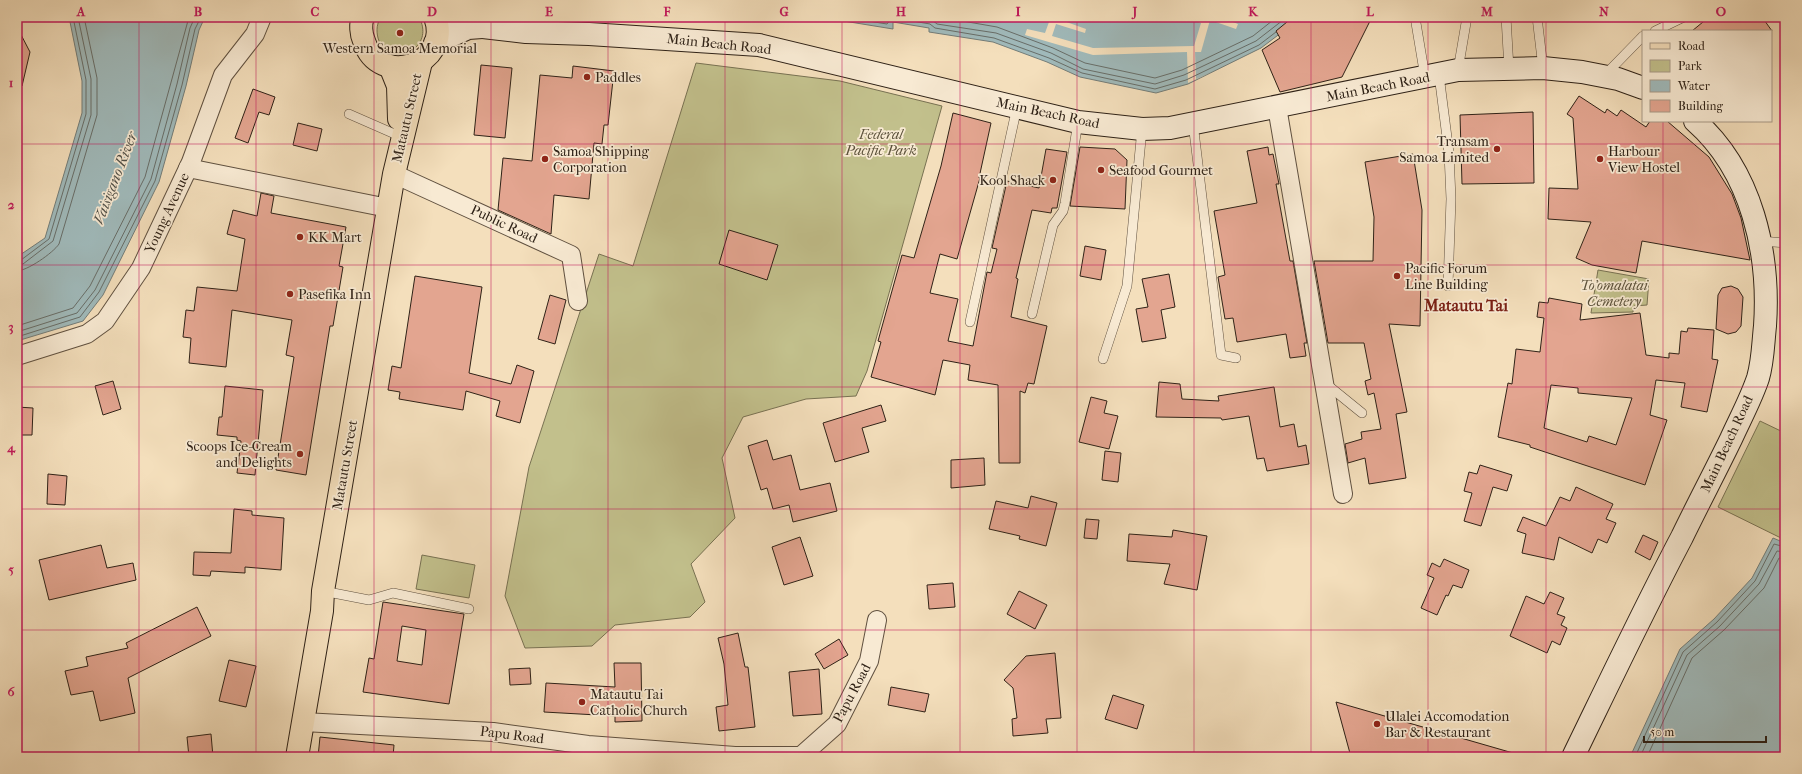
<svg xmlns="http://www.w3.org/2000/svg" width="1802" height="774" viewBox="0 0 1802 774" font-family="'IM FELL French Canon',serif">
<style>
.green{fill:#c2c08c;stroke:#787152}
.water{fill:#a0babb;stroke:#737d79}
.pier{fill:#f4dfbc}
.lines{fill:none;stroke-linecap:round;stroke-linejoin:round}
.shore{stroke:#686e69;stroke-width:1}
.building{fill:#e3a590;stroke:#2f2217;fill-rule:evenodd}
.service-casing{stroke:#605140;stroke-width:10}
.minor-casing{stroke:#605140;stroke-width:20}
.secondary-casing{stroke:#2f2217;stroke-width:24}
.primary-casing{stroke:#2f2217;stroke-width:24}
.service{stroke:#f8ead3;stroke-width:9}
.minor{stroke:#f8ead3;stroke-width:18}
.secondary{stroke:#f8ead3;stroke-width:22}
.primary{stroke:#f4dfbc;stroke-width:22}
.grid{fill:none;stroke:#c2185b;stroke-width:1;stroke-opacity:0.55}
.poi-dot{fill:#8f2418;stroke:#f8ead3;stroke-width:1.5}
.labels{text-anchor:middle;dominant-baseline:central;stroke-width:3.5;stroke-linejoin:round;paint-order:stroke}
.street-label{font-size:14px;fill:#2f2217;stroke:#f8ead3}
.poi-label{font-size:14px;fill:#2f2217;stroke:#f8ead3;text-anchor:start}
.park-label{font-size:14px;font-style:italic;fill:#5b513a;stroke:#f8ead3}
.water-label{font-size:15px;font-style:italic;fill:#515048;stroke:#f8ead3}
.quarter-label{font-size:16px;font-weight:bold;fill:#7a1f14;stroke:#f8ead3}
.neatline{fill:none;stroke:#c2185b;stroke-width:1.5}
.grid-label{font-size:13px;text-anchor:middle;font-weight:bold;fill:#c2185b}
</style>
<rect width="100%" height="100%" fill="#f4dfbc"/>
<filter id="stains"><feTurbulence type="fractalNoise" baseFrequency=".005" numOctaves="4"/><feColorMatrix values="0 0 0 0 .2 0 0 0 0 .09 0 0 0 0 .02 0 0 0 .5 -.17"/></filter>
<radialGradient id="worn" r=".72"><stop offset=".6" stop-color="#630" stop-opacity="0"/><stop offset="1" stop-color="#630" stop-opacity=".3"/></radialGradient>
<g class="green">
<path d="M381,17H419C437,51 387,69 378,38C376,30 377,23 381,17Z"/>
<path d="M696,63L840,81L942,106L867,371L856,396L806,399L743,417L722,458L735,518L691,564L705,602L690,617L615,625L592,646L525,648L505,596L529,467L599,254L633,266Z"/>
<path d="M1598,270L1649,279L1647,305L1634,306L1633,312L1591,313Z"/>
<path d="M1760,421L1785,433V540L1718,507Z"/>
<path d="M422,555L475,565L469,598L416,589Z"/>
</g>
<g class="water">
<path d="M69,17H205L199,30L186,86L159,182L103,295L83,321L17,341V257L45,238L82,113V81Z"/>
<path d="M819,17H1302L1261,48L1188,84L1156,93L1080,77L1047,62L993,42L929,32V28L893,22V29Z"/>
<path d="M1773,538L1785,543V757H1630L1680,649L1714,619L1752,578Z"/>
</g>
<path class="pier" d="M1034,17H1059L1058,19L1086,29L1085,33L1056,24L1052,36L1093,48L1194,46L1201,23L1184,17H1220L1238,24L1236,29L1210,20L1201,52H1195L1196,79L1212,72L1188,83L1187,52L1093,55L1025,35L1027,29L1045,33L1049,22Z"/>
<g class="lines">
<g class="shore">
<path d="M843,17L887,24L891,19L895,18L930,24L935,28L994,38L1049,58L1082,73L1155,89L1186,80L1259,45L1276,32"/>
<path d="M918,17L932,20L937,24L996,33L1051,53L1083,69L1155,84L1184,75L1256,41L1287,17"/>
<path d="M939,17L997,27L1053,48L1085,63L1155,78L1182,70L1253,36L1277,17"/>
<path d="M17,260H21L49,239L86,114V80L73,17"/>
<path d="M17,265L23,264L53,241L91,115V79L78,17"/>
<path d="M17,271C27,271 53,253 59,244L97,115V78L84,17"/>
<path d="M17,326L73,308L90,286L145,177L189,17"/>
<path d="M17,332L77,313L95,290L151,179L177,84L190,28L195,17"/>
<path d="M17,337L80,317L99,292L155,181L182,85L195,29L201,17"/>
<path d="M1635,757L1683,652L1717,622L1755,581L1774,544L1785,547"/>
<path d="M1640,757L1687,655L1720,626L1759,584L1777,551L1785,552"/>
<path d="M1647,757L1692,658L1724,630L1764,588L1779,558H1785"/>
</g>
</g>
<g class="building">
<path d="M1293,17H1372L1342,77L1280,92L1262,50L1280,38L1276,31Z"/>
<path d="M1709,17H1762L1772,31H1692Z"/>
<path d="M17,27L30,52L22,86H17Z"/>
<path d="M481,65L512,68L505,138L474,135Z"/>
<path d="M573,66L614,71L608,125H604L602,144L594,143L589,199L554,195L551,234L498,210L503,158L532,161L540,75L572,78Z"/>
<path d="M253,89L275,97L269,115L259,112L248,143L235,138Z"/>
<path d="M1579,96L1605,113L1607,109L1617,116L1621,110L1646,127L1650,121H1667L1709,157L1732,194L1741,218L1750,260L1642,241L1636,273L1592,265L1576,258L1591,222L1548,219L1549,188L1578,189L1573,118L1567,114Z"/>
<path d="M1533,112L1534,183L1462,184L1460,115Z"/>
<path d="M953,113L991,123L979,178H980L957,259L940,254L930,293L958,299L948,341L973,346L987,272L991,273L997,249L992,248L1007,181L1039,188L1046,149L1067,152L1057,208H1052L1051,213L1032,210L1016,278L1018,279L1011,317L1047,326L1034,384L1028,383L1025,393L1020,391V463H999L998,385L968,380L970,365L943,360L935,395L871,377L881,342L878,341L902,255L914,258L941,166Z"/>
<path d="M298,123L322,129L317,151L293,145Z"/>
<path d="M1080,147L1115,149L1127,160L1125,209L1070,206Z"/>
<path d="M1268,147L1269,155L1273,154L1279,184H1276L1290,261H1293L1307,343H1304L1306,356L1290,358L1286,334L1237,342L1233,318L1225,319L1218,277L1225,275L1214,211L1257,203L1247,151Z"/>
<path d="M1413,154L1422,210L1420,326L1389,324L1407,412L1396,414L1406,478L1369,484L1365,458L1348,463L1345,444L1362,439L1361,432L1381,429L1374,393L1368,395L1365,381L1371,379L1364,343H1328L1314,261H1373L1374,217L1365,162Z"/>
<path d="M261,193L274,196L271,213L346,227L339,266L343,267L333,326H330L306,475L276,470L294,357L286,355L292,320L232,310L226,367L189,363L191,338L183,337L186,310L194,311L197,287L237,291L245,239L227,234L233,210L257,216Z"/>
<path d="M729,230L778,245L767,280L719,264Z"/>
<path d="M1085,246L1106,250L1101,280L1080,276Z"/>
<path d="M1169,274L1175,307L1161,310L1166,338L1142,342L1136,309L1148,307L1142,279Z"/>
<path d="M415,276L482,287L469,373L511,384L517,365L534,371L520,423L496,416L500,401L466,391L463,410L399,399L400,392L388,390L392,366L401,368Z"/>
<path d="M1731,286L1738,289L1743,297L1741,326L1736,332L1728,334L1716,329L1718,295L1722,288Z"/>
<path d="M550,295L566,300L555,344L538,339Z"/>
<path d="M1549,298L1582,304L1580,320L1640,313L1646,355L1669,358V353L1679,354L1681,331L1687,332L1688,328L1714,330L1712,359L1718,360L1707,412L1681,407L1685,383L1656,380L1650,415L1667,420L1645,485L1530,447V445L1498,437L1508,383L1512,384L1516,349L1540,352L1544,318L1537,317L1539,302L1548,303ZM1551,385L1578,388V393L1632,398L1616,445L1589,436L1587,442L1544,428Z"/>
<path d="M113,381L121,409L103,415L95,386Z"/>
<path d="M1159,382L1180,384L1182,399L1219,401L1218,396L1274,387L1280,427L1294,424L1298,447L1306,445L1309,464L1267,471L1264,458L1257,459L1249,416L1222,420L1221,418L1156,417Z"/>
<path d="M225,386L263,390L255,475L237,473L241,441L237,440V437L217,435L219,417H222Z"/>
<path d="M1091,397L1107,401L1104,413L1118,416L1109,449L1079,442Z"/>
<path d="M881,405L886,421L862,428L869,452L835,462L823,423Z"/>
<path d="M17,407L33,408L32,435H17Z"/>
<path d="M767,440L773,460L791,455L800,490L830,483L837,511L793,522L789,505L773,509L767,488L761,490L748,446Z"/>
<path d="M1105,451L1121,453L1118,482L1102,480Z"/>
<path d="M984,458L985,485L951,488V460Z"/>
<path d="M1480,465L1512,475L1507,491L1493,487L1481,526L1464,521L1472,493L1464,491L1469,472L1477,474Z"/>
<path d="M48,474L67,476L65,505L47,504Z"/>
<path d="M1576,487L1613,504L1606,519L1616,523L1607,543L1598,539L1592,553L1559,537L1554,560L1522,553L1526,534L1517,531L1523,517L1546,526L1560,497L1570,501Z"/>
<path d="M1031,496L1057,503L1046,546L1019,539L1020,536L989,529L996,501L1028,508Z"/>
<path d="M234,509L252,511V515L284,518L281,570L245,567V573L211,571L210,576L193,575L194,552L231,553Z"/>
<path d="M1086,519L1099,520L1097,539L1084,538Z"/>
<path d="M1173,530L1207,536L1197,590L1164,584L1170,564L1127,561L1129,534L1172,537Z"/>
<path d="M1643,535L1658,542L1650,560L1635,552Z"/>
<path d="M800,537L813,576L784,585L772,547Z"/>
<path d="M101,545L107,568L133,563L136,580L49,600L39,560Z"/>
<path d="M1444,559L1469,570L1462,588L1453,585L1448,596L1446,595L1437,615L1421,608L1434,578L1427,575L1432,563L1440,567Z"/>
<path d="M953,583L955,607L929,609L927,585Z"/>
<path d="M1019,591L1047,605L1035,629L1007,614Z"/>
<path d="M1550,592L1564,598L1557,614L1565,617L1561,625L1567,628L1560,645L1552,641L1547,653L1510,636L1526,596L1544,604Z"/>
<path d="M383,602L464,614L449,704L363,692L369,658L374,659ZM402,626L426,630L422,665L397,661Z"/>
<path d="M197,607L211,636L128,678L135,713L100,721L93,691L71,695L65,671L88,666L86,657L128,648L126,643Z"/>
<path d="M738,633L745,667H748L755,727L719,731L716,707L728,705L724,664L718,638Z"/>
<path d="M839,639L848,655L824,669L815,654Z"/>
<path d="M1055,653L1061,718L1046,719L1048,733L1013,736L1012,719L1017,718L1013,688L1004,680L1026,656Z"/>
<path d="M229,660L256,666L246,707L219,701Z"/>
<path d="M614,663H641L642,721L615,722V716L544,712L546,683L615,687Z"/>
<path d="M530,668L531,684L510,685L509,669Z"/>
<path d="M819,669L822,714L793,716L789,672Z"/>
<path d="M891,687L929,694L925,712L888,705Z"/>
<path d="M1113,695L1144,705L1137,729L1105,719Z"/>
<path d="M1336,702L1513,753L1512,757H1351Z"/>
<path d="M211,734L213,757H189L187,737Z"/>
<path d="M320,737L394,745L393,757H318Z"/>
</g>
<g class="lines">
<defs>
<g id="service">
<path d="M1415,17L1425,77"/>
<path d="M1506,17L1509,69"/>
<path d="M1537,17L1543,68"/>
<path d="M1655,31L1684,17"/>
<path d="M1458,70L1467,17"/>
<path d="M1439,75L1449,153L1451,199L1448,286"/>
<path d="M1605,75L1643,36"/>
<path d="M349,114L397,135"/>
<path d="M1193,123L1221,355L1236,358"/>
<path d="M1760,241L1785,243"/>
<path d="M1032,314L1053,225L1063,211L1065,203L1078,122"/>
<path d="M970,322L1017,107"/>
<path d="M1103,359L1127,286L1142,129"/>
<path d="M1325,383L1362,413"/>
<path d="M323,591L369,600L393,593L469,609"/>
</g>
<g id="minor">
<path d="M1277,107L1343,494"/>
<path d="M188,168L388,208"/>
<path d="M394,174L571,255L578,301"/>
<path d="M17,356L87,334L105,321L141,268L191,162L223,75L255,34L262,17"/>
<path d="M303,722L493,732L588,745L735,756H801L837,724L869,661L877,620"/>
</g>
<g id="secondary">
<path d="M453,17L483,27L526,32L589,34L759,45L1078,122L1142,129L1170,128L1458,70L1543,68L1582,72L1618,79L1643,88"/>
<path d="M435,43L468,28L482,27"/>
<path d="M1573,757C1609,683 1644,609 1682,537C1698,504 1715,472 1731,439C1740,419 1751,399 1758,378C1763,361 1763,344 1765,326C1770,253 1752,171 1695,121"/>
</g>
<g id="primary">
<path d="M363,17C360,24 361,34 364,41C378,89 453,65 435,17"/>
<path d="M390,66L398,86L399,119"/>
<path d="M297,757L322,611L323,591L394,174L421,62"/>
</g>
</defs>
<use href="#service" class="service-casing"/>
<use href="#minor" class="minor-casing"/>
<use href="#secondary" class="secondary-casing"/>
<use href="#primary" class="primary-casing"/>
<use href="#service" class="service"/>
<use href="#minor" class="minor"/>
<use href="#secondary" class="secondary"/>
<use href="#primary" class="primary"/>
</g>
<path class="grid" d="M139,17V757M256,17V757M374,17V757M491,17V757M608,17V757M725,17V757M842,17V757M960,17V757M1077,17V757M1194,17V757M1311,17V757M1428,17V757M1546,17V757M1663,17V31M1663,121V757M17,144H1785M17,265H1785M17,387H1785M17,509H1785M17,630H1785"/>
<g class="poi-dot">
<circle cx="400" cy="33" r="4"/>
<circle cx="587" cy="77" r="4"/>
<circle cx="1497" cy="149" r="4"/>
<circle cx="545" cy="159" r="4"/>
<circle cx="1600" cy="159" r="4"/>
<circle cx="1101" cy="170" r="4"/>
<circle cx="1053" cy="180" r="4"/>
<circle cx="300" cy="237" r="4"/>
<circle cx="1397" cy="276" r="4"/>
<circle cx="290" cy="294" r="4"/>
<circle cx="300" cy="454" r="4"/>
<circle cx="582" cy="702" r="4"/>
<circle cx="1377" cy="724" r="4"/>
</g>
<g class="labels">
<g class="street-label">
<text transform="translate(719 44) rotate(6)">Main Beach Road</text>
<text transform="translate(1378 87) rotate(-11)">Main Beach Road</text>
<text transform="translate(1048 113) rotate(12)">Main Beach Road</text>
<text transform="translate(407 118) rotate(-77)">Matautu Street</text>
<text transform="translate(167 213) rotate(-65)">Young Avenue</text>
<text transform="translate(504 224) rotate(25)">Public Road</text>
<text transform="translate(1727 444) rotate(-65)">Main Beach Road</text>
<text transform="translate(345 465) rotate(-80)">Matautu Street</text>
<text transform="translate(852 693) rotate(-62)">Papu Road</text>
<text transform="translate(512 735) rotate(7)">Papu Road</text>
</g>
<g class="poi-label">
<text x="400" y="48" text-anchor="middle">Western Samoa Memorial</text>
<text x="595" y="77">Paddles</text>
<text x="1489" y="141" text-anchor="end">Transam<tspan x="1489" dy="16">Samoa Limited</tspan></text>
<text x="553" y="151">Samoa Shipping<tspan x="553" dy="16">Corporation</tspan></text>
<text x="1608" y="151">Harbour<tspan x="1608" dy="16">View Hostel</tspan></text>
<text x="1109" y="170">Seafood Gourmet</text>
<text x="1045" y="180" text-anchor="end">Kool Shack</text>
<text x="308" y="237">KK Mart</text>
<text x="1405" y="268">Pacific Forum<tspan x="1405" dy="16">Line Building</tspan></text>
<text x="298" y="294">Pasefika Inn</text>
<text x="292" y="446" text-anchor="end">Scoops Ice-Cream<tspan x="292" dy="16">and Delights</tspan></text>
<text x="590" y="694">Matautu Tai<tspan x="590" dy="16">Catholic Church</tspan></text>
<text x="1385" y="716">Ulalei Accomodation<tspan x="1385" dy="16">Bar &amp; Restaurant</tspan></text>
</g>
<g class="park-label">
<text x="881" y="134">Federal<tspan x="881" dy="16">Pacific Park</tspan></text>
<text x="1614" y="285">To'omalatai<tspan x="1614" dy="16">Cemetery</tspan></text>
</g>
<g class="water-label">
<text transform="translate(115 178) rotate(-69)">Vaisigano River</text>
</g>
<g class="quarter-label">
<text x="1466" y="305">Matautu Tai</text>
</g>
</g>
<rect width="1802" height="774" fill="none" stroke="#f4dfbc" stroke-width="44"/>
<rect x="1642" y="30" width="130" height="92" fill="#f8ead3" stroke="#a89a88"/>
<rect x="1650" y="43" width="20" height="6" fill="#f4dfbc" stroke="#a89a88"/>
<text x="1678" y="50" font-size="12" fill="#2f2217">Road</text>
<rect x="1650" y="60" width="20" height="12" fill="#c2c08c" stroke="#a89a88"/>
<text x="1678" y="70" font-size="12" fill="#2f2217">Park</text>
<rect x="1650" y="80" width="20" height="12" fill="#a0babb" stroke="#a89a88"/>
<text x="1678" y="90" font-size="12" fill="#2f2217">Water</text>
<rect x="1650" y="100" width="20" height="12" fill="#e3a590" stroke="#a89a88"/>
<text x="1678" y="110" font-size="12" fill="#2f2217">Building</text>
<path d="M1644 736v6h122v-6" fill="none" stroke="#2f2217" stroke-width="2"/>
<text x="1650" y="736" font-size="12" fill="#2f2217" stroke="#f8ead3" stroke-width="3" paint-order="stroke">50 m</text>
<rect x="22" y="22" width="1758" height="730" class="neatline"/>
<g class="grid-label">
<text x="81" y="16">A</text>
<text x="198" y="16">B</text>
<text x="315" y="16">C</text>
<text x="432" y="16">D</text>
<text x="549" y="16">E</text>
<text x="667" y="16">F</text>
<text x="784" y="16">G</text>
<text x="901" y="16">H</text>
<text x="1018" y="16">I</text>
<text x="1135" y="16">J</text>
<text x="1253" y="16">K</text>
<text x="1370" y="16">L</text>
<text x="1487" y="16">M</text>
<text x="1604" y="16">N</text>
<text x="1721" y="16">O</text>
<text x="11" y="87">1</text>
<text x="11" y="209">2</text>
<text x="11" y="331">3</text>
<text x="11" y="452">4</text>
<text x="11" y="574">5</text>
<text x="11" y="696">6</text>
</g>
<rect width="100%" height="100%" filter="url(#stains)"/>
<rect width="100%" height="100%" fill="url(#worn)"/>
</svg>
